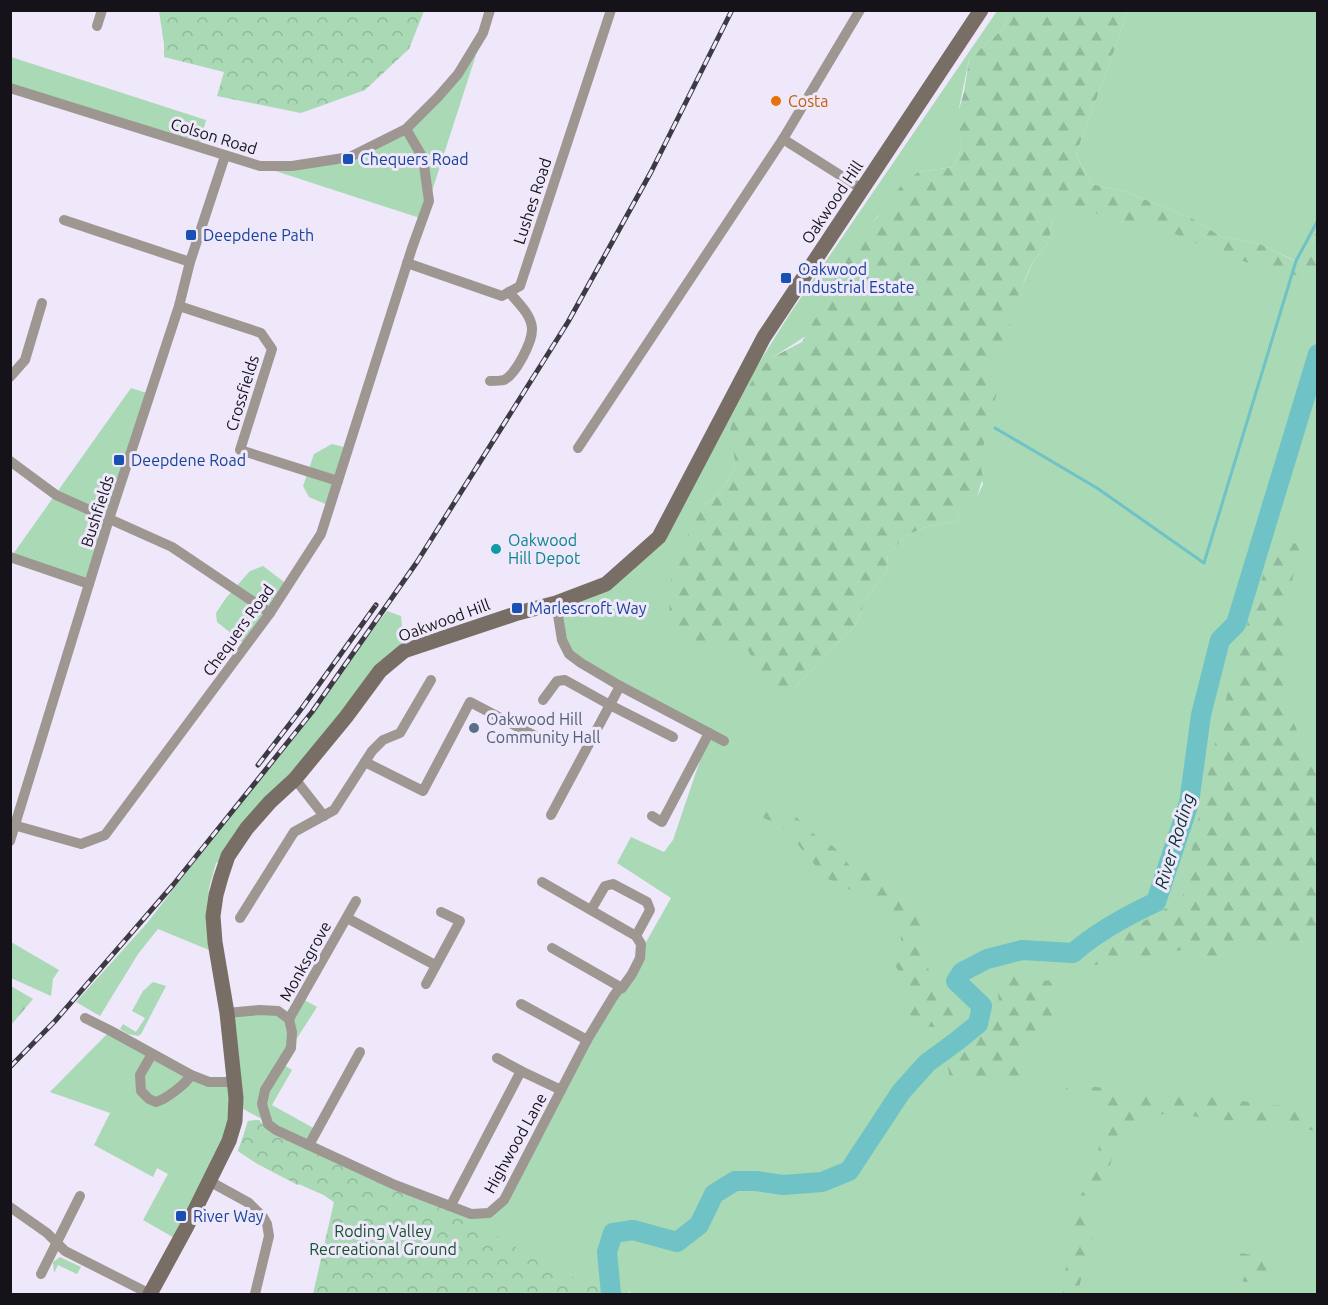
<svg xmlns="http://www.w3.org/2000/svg" width="1328" height="1305" viewBox="0 0 1328 1305" font-family="Ubuntu,sans-serif">
<style>
.green{fill:#a9d9b5}
.forest{fill:url(#forest-firs)}
.park{fill:url(#park-crowns)}
.lines{fill:none;stroke-linecap:round;stroke-linejoin:round}
.stream{stroke:#6fc3c6;stroke-width:3}
.river{stroke:#6fc3c6;stroke-width:20}
.street{stroke:#9e9691;stroke-width:10}
.secondary{stroke:#796e66;stroke-width:15}
.rail-casing{stroke:#3d3a42;stroke-width:5}
.rail{stroke:#efe7fa;stroke-width:3;stroke-dasharray:9;stroke-linecap:butt}
.food-dot{fill:#e8710a;stroke:#efe7fa;stroke-width:2}
.transit-dot{fill:#1a4fb4;stroke:#efe7fa;stroke-width:2}
.culture-dot{fill:#0f9aa8;stroke:#efe7fa;stroke-width:2}
.service-dot{fill:#5c6f8a;stroke:#efe7fa;stroke-width:2}
.labels{text-anchor:middle;dominant-baseline:central;stroke-width:6;stroke-linejoin:round;paint-order:stroke}
.food-label{font-size:16px;fill:#c56008;stroke:#efe7fa;text-anchor:start}
.street-label{font-size:16px;fill:#151319;stroke:#efe7fa}
.transit-label{font-size:16px;fill:#164399;stroke:#efe7fa;text-anchor:start}
.culture-label{font-size:16px;fill:#0d838f;stroke:#efe7fa;text-anchor:start}
.service-label{font-size:16px;fill:#4e5e75;stroke:#efe7fa;text-anchor:start}
.park-label{font-size:16px;fill:#14532d;stroke:#efe7fa}
.water-label{font-size:18px;font-style:italic;fill:#073234;stroke:#efe7fa}
</style>
<defs>
<pattern id="forest-firs" width="22" height="20" patternUnits="userSpaceOnUse" patternTransform="scale(1.5)"><rect width="22" height="20" fill="#a9d9b5"/><path d="M5 1l3.5 6h-7zM16 11l3.5 6h-7z" fill="#91b99b"/></pattern>
<pattern id="park-crowns" width="20" height="18" patternUnits="userSpaceOnUse" patternTransform="scale(1.5)"><rect width="20" height="18" fill="#a9d9b5"/><path d="M2 6a3 3 0 1 1 6 0M12 15a3 3 0 1 1 6 0" fill="none" stroke="#91b99b"/></pattern>
</defs>
<rect width="100%" height="100%" fill="#efe7fa"/>
<g class="green">
<path d="M997,11H1008L1004,28L969,59L959,108L961,150L953,167L918,172L842,256L833,295L806,336L773,357L736,466L721,491L703,507L743,641L795,687L856,625L867,596L886,573L888,554L907,535L926,527L957,521L963,504L977,497L983,484L977,463L989,359L1034,260L1049,242L1052,220L1064,209L1098,208L1179,235L1316,266L1317,260V1294H631L629,1291V1294H569L334,1202L324,1195L299,1184L298,1185L256,1163L238,1151L243,1137L248,1121L259,1120L263,1125L464,1216L494,1211L671,898L617,863L631,837L664,852L673,840L709,734L569,654L556,603L606,584L659,537L713,436L789,315Z"/>
<path d="M1127,11H1317V227L1312,243L1296,261L1260,244L1220,236L1190,217L1123,191L1091,184L1076,154L1117,43Z"/>
<path d="M483,33L423,219L260,166L350,157L406,129L438,97Z"/>
<path d="M11,57L206,120L199,148L11,88Z"/>
<path d="M131,388L150,394L89,584L11,557Z"/>
<path d="M332,444L348,448L330,506L309,497L303,486L314,454Z"/>
<path d="M263,566L288,585L246,645L217,622L216,613L226,598L250,571Z"/>
<path d="M387,611L401,616L404,651L228,856L216,863L209,888L206,914L209,950L158,929L138,954L100,1016L76,1002L148,922Z"/>
<path d="M11,942L59,970L53,979L51,996L11,978Z"/>
<path d="M153,982L166,986L141,1034L138,1036L128,1034L120,1029L123,1024L136,1032L145,1018L132,1011L143,991Z"/>
<path d="M301,998L317,1007L281,1063L292,1070L272,1105L317,1130L309,1145L236,1105L227,1013L260,1010L289,1019Z"/>
<path d="M109,1032L149,1054L138,1074L149,1101L189,1081L233,1082L234,1121L178,1240L143,1220L168,1174L157,1168L153,1177L94,1145L110,1113L50,1092Z"/>
<path d="M152,1054L191,1075L156,1102L140,1083Z"/>
<path d="M60,1257L81,1267L77,1274L58,1265L54,1273L53,1262Z"/>
</g>
<g class="forest">
<path d="M1008,10L1127,11L1117,43L1076,154L1091,184L1123,191L1190,217L1220,236L1260,244L1295,261L1312,243L1317,227L1318,260L1316,266L1299,276L1254,265L1182,238L1178,235L1088,211L1064,210L1052,220L1049,242L1034,260L1027,274L1009,319L1012,338L991,363L997,392L985,437L980,464L983,477L977,497L963,505L957,521L926,527L907,535L888,554L886,573L867,596L856,625L795,687L771,694L743,641L705,642L680,640L671,630L668,590L675,567L686,538L703,507L721,491L736,466L730,431L737,406L760,368L773,357L802,342L815,319L833,295L837,263L853,240L877,218L900,187L918,172L953,167L961,150L958,113L964,92L969,59L1004,28Z"/>
<path d="M1275,541L1300,544L1289,595L1286,647L1287,707L1309,759L1317,769V946L1258,940L1221,959L1181,950L1073,969L1134,927L1182,899C1200,808 1219,717 1246,627C1255,598 1265,569 1275,541Z"/>
<path d="M767,802L790,811L818,838L834,847L854,871L877,874L916,906L927,930L923,952L932,980L957,1008L959,1027H933L921,1026L909,1014L912,994L895,965L901,947V926L872,898L851,890L826,878L784,828L762,817Z"/>
<path d="M990,971L1039,981L1056,980L1057,1004L1050,1025L1022,1055L1029,1077L951,1083L947,1063L1000,1016L997,980L987,986Z"/>
<path d="M11,986L33,999L11,1025Z"/>
<path d="M1072,1082L1095,1087L1116,1089L1141,1093L1172,1091L1205,1097L1293,1107L1317,1114V1131L1257,1121L1217,1120L1180,1114H1163L1144,1118L1120,1127L1110,1166L1098,1190L1090,1211L1093,1237L1079,1287V1294H1062L1065,1271L1074,1247L1072,1224L1081,1215V1195L1095,1169L1106,1105L1066,1089Z"/>
<path d="M1241,1253L1262,1257L1269,1271L1258,1281L1244,1282L1234,1270V1260Z"/>
</g>
<g class="park">
<path d="M159,11V10L424,11L409,49L365,90L301,113L217,96L224,72L164,57V44Z"/>
<path d="M259,1120L263,1125L464,1216L522,1251L568,1275L607,1291V1294H313L334,1202L324,1195L299,1184L298,1185L256,1163L238,1151L243,1137L248,1121Z"/>
</g>
<g class="lines">
<path class="stream" d="M995,428L1097,488L1204,563L1296,261L1318,220"/>
<path class="river" d="M611,1294L607,1252L613,1233L633,1230L677,1242L699,1225L714,1194L735,1181H756L783,1185L822,1182L849,1171L901,1092L927,1063L957,1041L978,1024L982,1006L956,981L962,972L987,959L1022,950L1073,953C1098,931 1126,916 1156,902L1189,803L1201,715L1220,640L1236,624L1318,354"/>
<g class="street">
<path d="M97,26L102,10"/>
<path d="M10,88L260,166H292L350,157L406,129L438,97L458,74L483,33L490,10"/>
<path d="M783,139L862,189"/>
<path d="M64,220L190,262"/>
<path d="M407,263L502,296L520,286L611,10"/>
<path d="M179,306L261,333L272,349L240,450L338,481"/>
<path d="M10,377L25,360L42,303"/>
<path d="M490,381C494,381 500,381 504,380C516,374 533,341 532,328C531,314 517,302 509,292"/>
<path d="M578,448L783,139L860,10"/>
<path d="M10,461L56,495L172,547L270,613"/>
<path d="M10,557L89,584"/>
<path d="M556,603L562,640L569,654L581,663L620,686L724,741"/>
<path d="M543,700L557,681L565,680L610,705L673,737"/>
<path d="M365,762L423,791L470,702L541,739"/>
<path d="M295,779L324,816"/>
<path d="M551,815L620,686"/>
<path d="M652,816L662,822L709,733"/>
<path d="M10,824L81,844L105,835L270,613L321,534L412,248L429,201L423,158L406,129"/>
<path d="M10,841L109,519L179,306L190,262L225,156"/>
<path d="M591,910L605,886L613,884L647,902L650,910L636,936"/>
<path d="M240,918L294,832L334,810L372,751L383,740L400,733L431,680"/>
<path d="M347,918L435,965"/>
<path d="M552,948L622,988"/>
<path d="M426,984L460,921L441,912"/>
<path d="M521,1004L587,1040"/>
<path d="M227,1013L260,1010L278,1011L289,1019L292,1032L291,1048L265,1090L262,1104L268,1124L276,1130L395,1185L471,1214L489,1213L504,1200L587,1040L613,997L618,990L622,988L632,974L640,958L641,944L636,936L542,882"/>
<path d="M85,1018L111,1031L191,1075L209,1082H226L234,1079"/>
<path d="M289,1019L356,901"/>
<path d="M152,1054L140,1075L141,1091L149,1099L156,1102C166,1099 186,1084 191,1075"/>
<path d="M497,1058L521,1071L561,1090"/>
<path d="M309,1145L360,1052"/>
<path d="M209,1181L249,1203L263,1217L267,1224L269,1236L255,1294"/>
<path d="M451,1205L521,1071"/>
<path d="M10,1207L47,1233L65,1251L150,1294"/>
<path d="M41,1274L80,1196"/>
</g>
<path class="secondary" d="M150,1294L186,1228L229,1141L235,1121L236,1098L227,1013L215,942L213,916L216,895L221,877L228,856L247,828L270,802L295,779L346,717L380,671L404,651L518,613L556,603L606,584L659,537L764,337L981,10"/>
<defs>
<g id="rail">
<path d="M258,765L302,708L376,605"/>
<path d="M10,1067L55,1021L173,885L312,712L417,562L568,322L651,172L732,10"/>
</g>
</defs>
<use href="#rail" class="rail-casing"/>
<use href="#rail" class="rail"/>
</g>
<circle class="food-dot" cx="776" cy="101" r="6"/>
<g class="transit-dot">
<rect x="342" y="153" width="12" height="12" rx="3"/>
<rect x="185" y="229" width="12" height="12" rx="3"/>
<rect x="780" y="272" width="12" height="12" rx="3"/>
<rect x="113" y="454" width="12" height="12" rx="3"/>
<rect x="511" y="602" width="12" height="12" rx="3"/>
<rect x="175" y="1210" width="12" height="12" rx="3"/>
</g>
<circle class="culture-dot" cx="496" cy="549" r="6"/>
<circle class="service-dot" cx="474" cy="728" r="6"/>
<g class="labels">
<g class="food-label">
<text x="788" y="101">Costa</text>
</g>
<g class="street-label">
<text transform="translate(214 136) rotate(17)">Colson Road</text>
<text transform="translate(532 201) rotate(-72)">Lushes Road</text>
<text transform="translate(832 202) rotate(-56)">Oakwood Hill</text>
<text transform="translate(242 393) rotate(-73)">Crossfields</text>
<text transform="translate(97 511) rotate(-72)">Bushfields</text>
<text transform="translate(444 620) rotate(-20)">Oakwood Hill</text>
<text transform="translate(238 630) rotate(-54)">Chequers Road</text>
<text transform="translate(305 961) rotate(-61)">Monksgrove</text>
<text transform="translate(515 1143) rotate(-61)">Highwood Lane</text>
</g>
<g class="transit-label">
<text x="360" y="159">Chequers Road</text>
<text x="203" y="235">Deepdene Path</text>
<text x="798" y="269">Oakwood<tspan x="798" dy="18">Industrial Estate</tspan></text>
<text x="131" y="460">Deepdene Road</text>
<text x="529" y="608">Marlescroft Way</text>
<text x="193" y="1216">River Way</text>
</g>
<g class="culture-label">
<text x="508" y="540">Oakwood<tspan x="508" dy="18">Hill Depot</tspan></text>
</g>
<g class="service-label">
<text x="486" y="719">Oakwood Hill<tspan x="486" dy="18">Community Hall</tspan></text>
</g>
<g class="park-label">
<text x="383" y="1231">Roding Valley<tspan x="383" dy="18">Recreational Ground</tspan></text>
</g>
<g class="water-label">
<text transform="translate(1174 841) rotate(-73)">River Roding</text>
</g>
</g>
<rect width="1328" height="1305" fill="none" stroke="#151319" stroke-width="24"/>
</svg>
